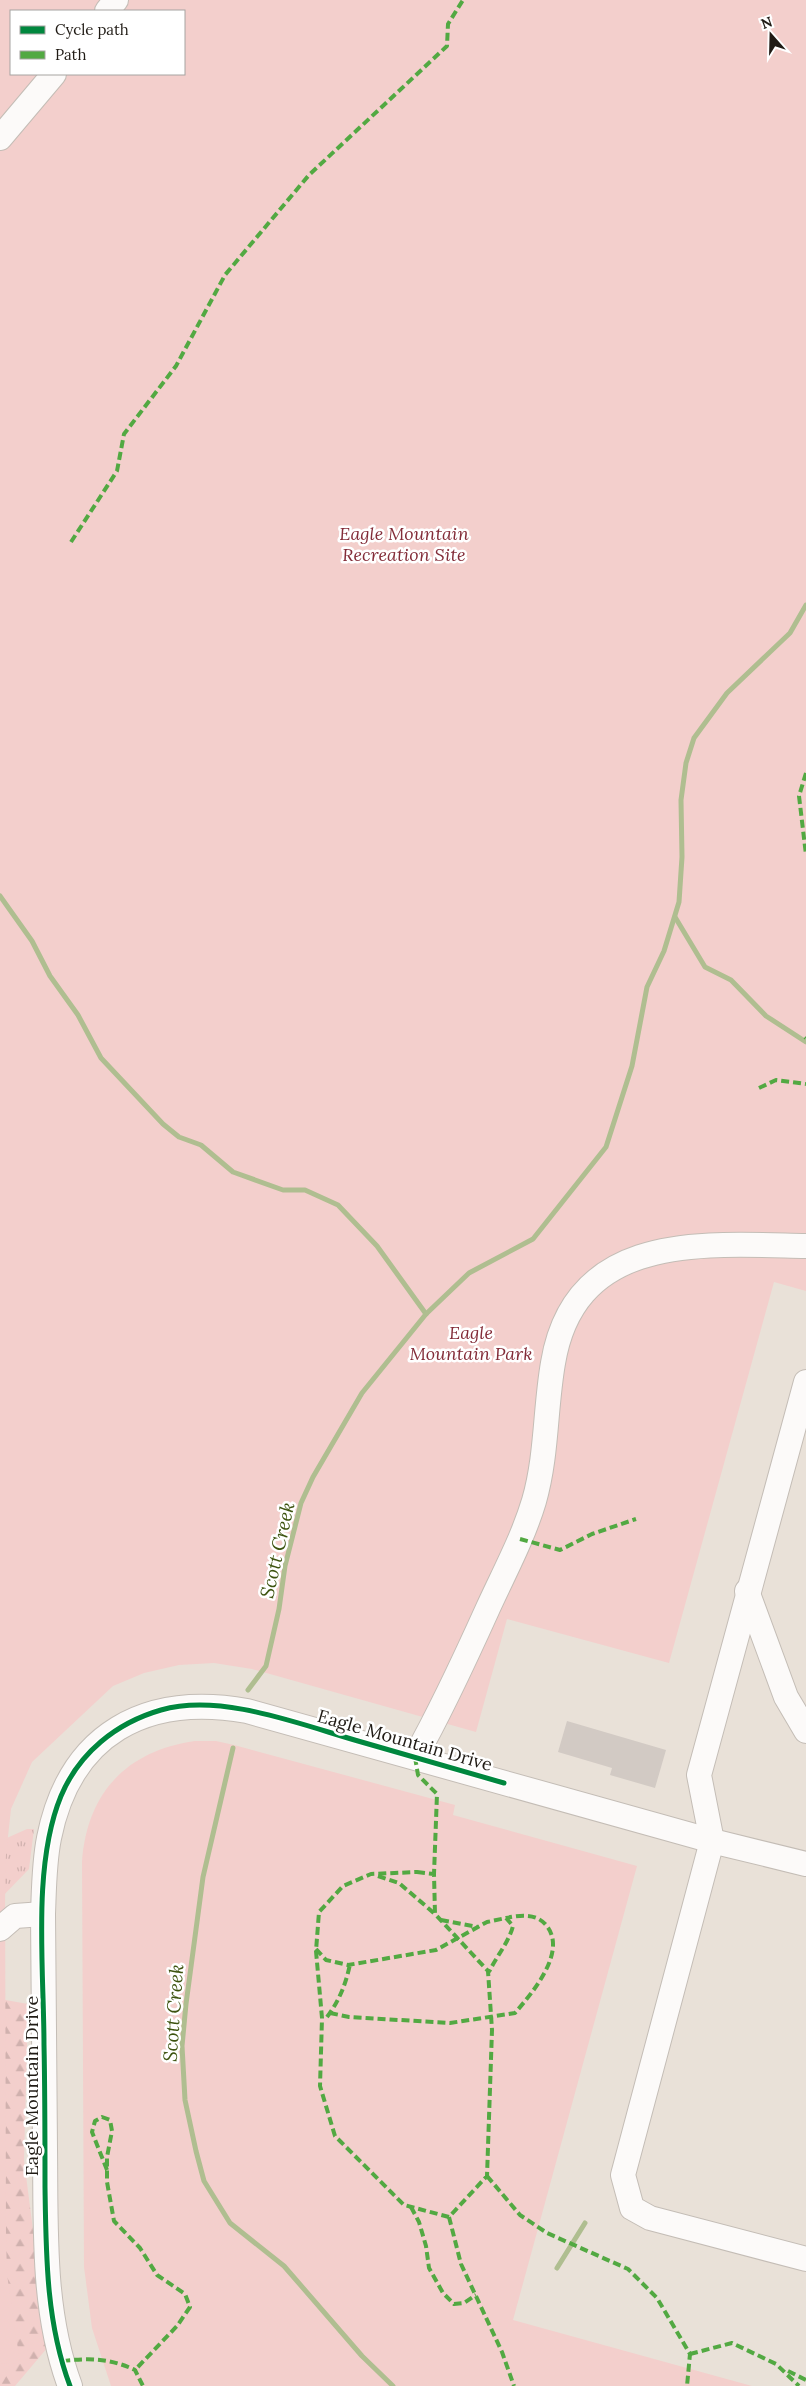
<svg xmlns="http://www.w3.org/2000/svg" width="806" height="2386" viewBox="0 0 806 2386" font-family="Lora,serif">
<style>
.grass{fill:url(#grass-tufts)}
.forest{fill:url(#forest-firs)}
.park{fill:#f3cfcc;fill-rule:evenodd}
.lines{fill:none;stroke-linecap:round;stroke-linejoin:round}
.stream{stroke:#afbe90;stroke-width:5}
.building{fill:#d2cac4}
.minor-casing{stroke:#c4bdb6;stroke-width:26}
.minor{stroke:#fcfaf9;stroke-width:24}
.quiet{stroke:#52a942;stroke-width:4;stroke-dasharray:8 4;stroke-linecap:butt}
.cycleway-casing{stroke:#fff;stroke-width:8}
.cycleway{stroke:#00873e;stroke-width:5}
.labels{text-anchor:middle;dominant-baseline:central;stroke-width:5;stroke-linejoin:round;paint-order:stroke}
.park-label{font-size:18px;font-style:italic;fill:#832c38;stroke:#fff}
.street-label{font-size:18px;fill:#201b15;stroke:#fff}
.water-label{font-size:19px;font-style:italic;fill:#3d530f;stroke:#fff}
</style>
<defs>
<pattern id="grass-tufts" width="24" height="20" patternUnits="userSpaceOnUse" patternTransform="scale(1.25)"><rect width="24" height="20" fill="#f3cfcc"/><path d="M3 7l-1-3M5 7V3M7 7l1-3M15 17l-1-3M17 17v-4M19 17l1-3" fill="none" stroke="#d0b1ae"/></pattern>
<pattern id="forest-firs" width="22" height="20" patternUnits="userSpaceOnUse" patternTransform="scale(1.25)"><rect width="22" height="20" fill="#f3cfcc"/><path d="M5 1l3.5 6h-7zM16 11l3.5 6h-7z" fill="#d0b1ae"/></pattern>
</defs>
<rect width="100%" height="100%" fill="#e9e1d8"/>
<path class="grass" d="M27,1829H34L29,1869L0,1899V1841Z"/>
<path class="forest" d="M0,1999L28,2004L24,2160L48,2347L15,2386H0Z"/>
<g class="park">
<path d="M0,0H806V1291L774,1282L669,1663L507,1619L476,1732L252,1669L214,1663L179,1665L144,1673L113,1686L32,1762L11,1809L5,1864L6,2237L7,2274L20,2363L0,2364ZM11,11H184V74H11Z"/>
<path d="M195,1741H216L234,1745L455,1805L453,1815L637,1866L513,2320L752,2386H111L92,2328L84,2267L82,1862C87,1793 126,1751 195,1741Z"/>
</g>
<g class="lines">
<g class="stream">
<path d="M0,896L32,941L50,976L78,1015L101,1058L163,1124L179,1137L201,1145L233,1172L283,1190H305L338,1205L377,1246L426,1314"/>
<path d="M675,917L705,967L731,980L766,1016L806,1042"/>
<path d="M248,1690L266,1666L279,1609L285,1566L301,1503L313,1477L362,1393L426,1314L469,1273L533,1239L606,1147L632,1066L647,987L664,951L679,902L682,857L681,800L686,763L694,738L727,693L790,633L806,605"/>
<path d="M233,1748L203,1877L186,2004L182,2046L185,2100L196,2151L204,2181L230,2223L284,2266L362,2356L393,2386"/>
<path d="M557,2268L585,2223"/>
</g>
</g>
<path class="building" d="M567,1721L666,1750L655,1788L610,1775L612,1768L558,1752Z"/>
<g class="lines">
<defs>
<g id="minor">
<path d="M107,11L116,0"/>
<path d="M0,138L54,74"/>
<path d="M806,1382L699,1775L712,1841L623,2175L632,2208L650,2218L806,2259"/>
<path d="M747,1591L786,1697L806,1731"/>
<path d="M415,1757C442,1709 465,1659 488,1608C504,1573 523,1538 534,1501C547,1456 545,1409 553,1363C575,1231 703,1244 806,1246"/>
<path d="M0,1929L15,1916L43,1914"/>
<path d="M70,2386C42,2311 46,2228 45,2149C44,2071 44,1992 43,1914C44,1889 44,1863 49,1838C70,1733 146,1693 247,1711L716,1842L806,1864"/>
</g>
</defs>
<use href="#minor" class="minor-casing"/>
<use href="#minor" class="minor"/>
<g class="quiet">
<path d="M71,542L117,471L124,434L176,366L225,275L309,175L447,46L448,24L463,0"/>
<path d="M806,773L799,796L806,855"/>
<path d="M805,1037L806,1038"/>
<path d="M759,1088L776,1080L806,1084"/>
<path d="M520,1539L560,1550L592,1534L636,1519"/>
<path d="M415,1757L418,1775L437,1794L434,1874"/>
<path d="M417,1872L434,1874L435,1914L488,1971L492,2030L487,2176L449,2217L404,2205L335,2136L320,2086L322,2018L316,1951L319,1912L343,1886L371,1874Z"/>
<path d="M378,1876L399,1883L435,1914"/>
<path d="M441,1920L478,1927"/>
<path d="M316,1949L326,1960L348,1965L436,1950L487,1922L506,1918L513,1926C509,1942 496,1957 489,1972"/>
<path d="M330,2013L349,2017L450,2023L515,2013C533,1992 568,1951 546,1925C536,1913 520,1915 506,1918"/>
<path d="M327,2017C339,2001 346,1984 350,1964"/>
<path d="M107,2170L92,2132L95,2121L102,2117L110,2120L112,2131L107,2157V2182L114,2221L140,2248L157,2275L185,2294L190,2307L177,2326L135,2370"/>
<path d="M487,2176L520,2215L547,2233L628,2269L657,2298L690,2354L687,2386"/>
<path d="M411,2207L419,2222L426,2246L429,2268L443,2293L454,2304L464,2303L476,2295"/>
<path d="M449,2217L461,2264L502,2352L514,2386"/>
<path d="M690,2354L732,2343L776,2364L799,2386"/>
<path d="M62,2361C89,2358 110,2358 135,2370L143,2386"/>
<path d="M788,2371L806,2380"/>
</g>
<defs>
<path id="cycleway" d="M70,2386C46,2322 46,2254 45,2187C45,2140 45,2092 44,2045C44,1969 32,1866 61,1796C79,1753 116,1723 161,1710C221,1693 299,1724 358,1741C407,1755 456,1769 504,1783"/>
</defs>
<use href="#cycleway" class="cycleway-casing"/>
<use href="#cycleway" class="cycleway"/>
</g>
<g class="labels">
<g class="park-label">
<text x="404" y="533">Eagle Mountain<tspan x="404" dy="21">Recreation Site</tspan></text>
<text x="471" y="1332">Eagle<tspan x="471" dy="21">Mountain Park</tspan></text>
</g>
<g class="street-label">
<text transform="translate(405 1740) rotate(16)">Eagle Mountain Drive</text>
<text transform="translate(31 2086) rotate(-90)">Eagle Mountain Drive</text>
</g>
<g class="water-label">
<text transform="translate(277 1550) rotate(-77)">Scott Creek</text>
<text transform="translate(173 2013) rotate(-86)">Scott Creek</text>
</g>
</g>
<rect x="10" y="10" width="175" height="65" fill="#ffffff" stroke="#a6a4a1"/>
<rect x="20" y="26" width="25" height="8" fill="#00873e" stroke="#a6a4a1"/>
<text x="55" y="35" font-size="15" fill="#201b15">Cycle path</text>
<rect x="20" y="51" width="25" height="8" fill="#52a942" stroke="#a6a4a1"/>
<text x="55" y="60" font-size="15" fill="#201b15">Path</text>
<g transform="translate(771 35) rotate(340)" stroke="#ffffff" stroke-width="4" paint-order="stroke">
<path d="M0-4L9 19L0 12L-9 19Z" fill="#201b15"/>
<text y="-8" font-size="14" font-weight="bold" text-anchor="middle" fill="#201b15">N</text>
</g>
</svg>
